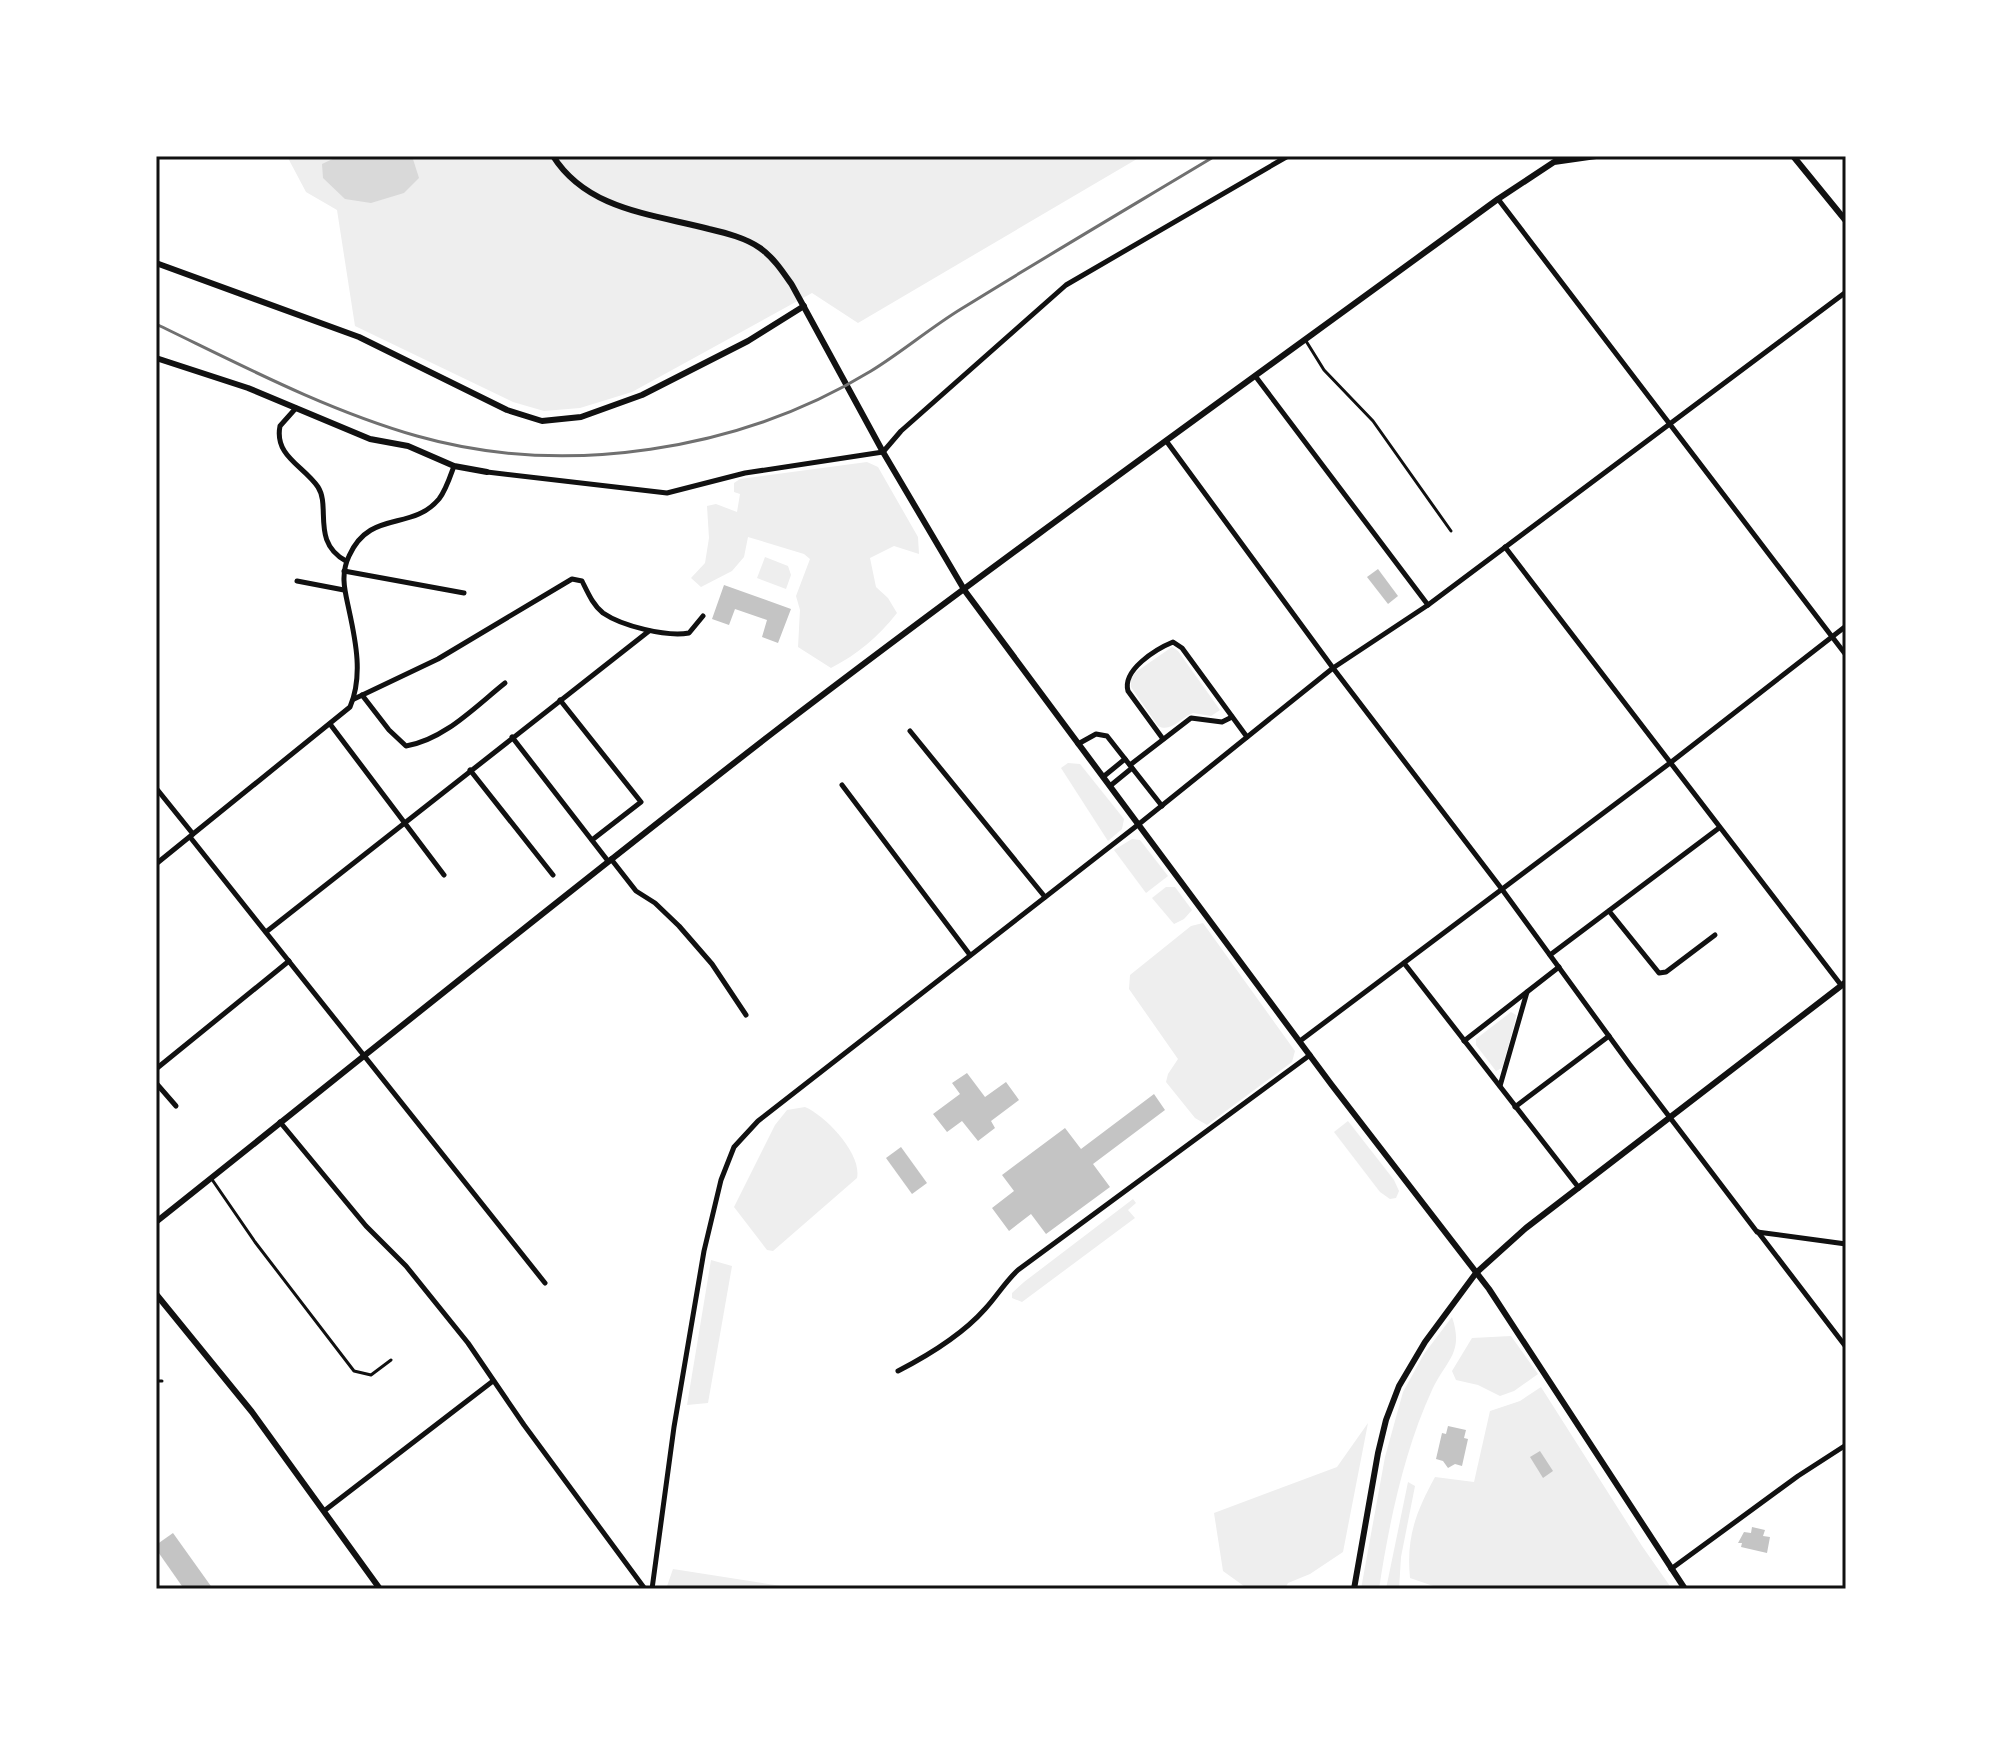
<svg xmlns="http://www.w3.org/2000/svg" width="2002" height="1745" viewBox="0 0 2002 1745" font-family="'Roboto Condensed',sans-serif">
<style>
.green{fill:#eee}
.water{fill:#d9d9d9}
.building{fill:#c4c4c4}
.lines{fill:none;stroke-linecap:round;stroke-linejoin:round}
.service{stroke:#111;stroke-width:3}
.minor{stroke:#111;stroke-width:5}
.tertiary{stroke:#111;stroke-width:6}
.rail{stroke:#707070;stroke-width:3}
.neatline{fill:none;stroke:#111;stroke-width:3}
</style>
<rect width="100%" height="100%" fill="#fff"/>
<g class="green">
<path d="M284,156H1142L858,323L812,293L632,392L580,408L544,411L513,402L355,326L337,210L306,192L288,158Z"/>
<path d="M867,462L878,467L918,537L919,554L894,546L870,558L876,587L888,598L897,613C878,637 858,654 831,668L798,647L800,610L796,596L810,559L804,554L748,537L744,557L732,571L701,587L691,578L705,563L709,538L707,506L716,504L737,512L740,494L734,492V483L740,479Z"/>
<path d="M765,557L788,566L791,575L786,589L757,578Z"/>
<path d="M1172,647L1178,651L1220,710L1211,716L1193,713C1180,718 1171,733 1158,726L1131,687V679L1136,672Z"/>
<path d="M1068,763L1080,764L1124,819L1122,829L1108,841L1061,768Z"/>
<path d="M1132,839L1140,840L1168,876L1146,893L1114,850Z"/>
<path d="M1166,887H1175L1192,910L1184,919L1174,924L1152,898Z"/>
<path d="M1203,923L1295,1051L1292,1062L1207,1125L1195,1118L1166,1082L1168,1074L1178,1059L1129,989L1130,975L1191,926Z"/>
<path d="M1511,1012L1516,1015L1515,1022L1502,1068L1496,1071L1476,1045V1039Z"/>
<path d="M805,1107C826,1116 862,1154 857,1178L773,1251L767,1250L734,1207L775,1125L787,1110Z"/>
<path d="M1348,1121L1394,1180L1399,1191L1396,1198L1390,1199L1380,1192L1334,1132Z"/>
<path d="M1133,1199L1136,1203L1128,1210L1135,1218L1022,1302L1012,1298V1293L1024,1282Z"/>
<path d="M711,1260L732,1266L708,1403L687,1405Z"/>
<path d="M1452,1317C1464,1353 1447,1359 1432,1390C1404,1451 1389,1523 1379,1589H1361L1385,1457L1403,1392L1424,1354Z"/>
<path d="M1511,1336L1538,1374L1514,1391L1500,1396L1478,1385L1456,1380L1452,1371L1472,1338Z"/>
<path d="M1541,1387L1642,1546L1672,1589H1442L1410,1578C1406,1537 1416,1512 1435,1477L1474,1482L1490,1411L1520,1401Z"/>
<path d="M1368,1423L1343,1552L1310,1574L1288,1583L1285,1589H1248L1223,1571L1214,1513L1337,1467Z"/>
<path d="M1408,1482L1415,1486L1401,1557L1399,1589H1386Z"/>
<path d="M673,1569L800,1589H803H666Z"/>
</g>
<path class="water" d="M339,156H412L419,178L404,193L371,203L345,199L323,178L322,164Z"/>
<g class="building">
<path d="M1378,569L1398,596L1388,604L1367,577Z"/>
<path d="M724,585L791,609L778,643L762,637L767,620L735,609L729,625L712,619Z"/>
<path d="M967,1073L985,1097L1006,1082L1019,1100L991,1121L995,1128L978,1141L962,1121L947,1132L933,1114L960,1094L952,1083Z"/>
<path d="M1154,1094L1165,1110L1093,1164L1110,1187L1046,1234L1031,1214L1009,1231L992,1208L1014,1191L1002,1175L1065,1128L1081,1149Z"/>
<path d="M901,1147L927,1183L912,1194L886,1158Z"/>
<path d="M1448,1426L1466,1430L1464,1438L1468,1439L1462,1466L1455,1464L1448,1468L1443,1461L1436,1459L1442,1433L1446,1434Z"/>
<path d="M1540,1451L1553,1471L1543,1478L1530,1457Z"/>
<path d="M1752,1527L1765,1530L1763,1536L1770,1537L1767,1553L1741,1547L1742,1543H1738L1744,1532L1751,1533Z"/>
<path d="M173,1533L213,1589H184L156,1549V1545Z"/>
</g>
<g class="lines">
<g class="service">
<path d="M1306,341L1324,370L1373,421L1451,531"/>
<path d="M211,1178L255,1242L354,1371L371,1375L391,1360"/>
<path d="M156,1381H162"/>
</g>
<g class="minor">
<path d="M1498,199L1846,655"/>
<path d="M1256,377L1428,605"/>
<path d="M296,408L280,426C274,456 304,466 318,487C331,507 311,542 346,561"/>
<path d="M1167,442L1333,668L1501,888L1630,1065L1757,1232L1846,1244"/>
<path d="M487,472L667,493L745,473L883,452L901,431L1066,285L1288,156"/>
<path d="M1505,547L1841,985"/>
<path d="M344,571L464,593"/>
<path d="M297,581L344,590"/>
<path d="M362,695L389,730L406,746C444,740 476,706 505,683"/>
<path d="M354,699L438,659L572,579L582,581C588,593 593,605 603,613C622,626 666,637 689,633L703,616"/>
<path d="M560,700L641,802L592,840"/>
<path d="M330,724L444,875"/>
<path d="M910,731L1045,897"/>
<path d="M512,737L608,861"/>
<path d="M1163,739L1128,691C1122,670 1156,649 1173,642L1182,648L1247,737"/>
<path d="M1078,744L1096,734L1107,736L1162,806"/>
<path d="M1130,765L1191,718L1222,722L1232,717"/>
<path d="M470,770L553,875"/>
<path d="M1103,777L1125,759"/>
<path d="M842,785L970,955"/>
<path d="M1110,786L1132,768"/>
<path d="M156,788L193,834"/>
<path d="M190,837L545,1283"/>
<path d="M611,859L636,891L655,903L679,926L712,964L746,1015"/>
<path d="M156,864L350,707C363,677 356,642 349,610C345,591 340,575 349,556C370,509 411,532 439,499C446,490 450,477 454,466"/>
<path d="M1609,911L1659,973L1666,972L1715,935"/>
<path d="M266,932L649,631"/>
<path d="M1550,955L1719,828"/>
<path d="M1404,963L1579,1188"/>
<path d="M1300,1041L1670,763L1846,626"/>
<path d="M1464,1041L1559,967"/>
<path d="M156,1069L289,961"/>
<path d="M156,1083L176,1106"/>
<path d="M1500,1086L1527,992"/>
<path d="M1515,1107L1609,1036"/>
<path d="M280,1122L366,1226L406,1266L468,1343L524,1425L645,1589"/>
<path d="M1758,1232L1846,1347"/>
<path d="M898,1371C929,1355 962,1335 985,1309C997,1296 1005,1282 1018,1270L1310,1055"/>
<path d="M324,1511L493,1381"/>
<path d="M1671,1569L1798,1476L1846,1445"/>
<path d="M652,1589L674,1427L704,1251L721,1180L734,1147L758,1121L1139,824L1333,668L1428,605L1846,292"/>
</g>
<g class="tertiary">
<path d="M553,156C587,210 652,214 709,229C726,233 746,238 760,248C774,258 783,272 792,285L883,452L965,591L1331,1084L1489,1289L1685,1589"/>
<path d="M1793,156L1846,221"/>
<path d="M156,263L359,337L507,410L542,421L581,417L642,395L748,341L804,306"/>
<path d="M156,358L248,388L370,439L408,446L454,466L487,472"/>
<path d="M156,1222C362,1058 566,893 774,732C1012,550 1256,376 1498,199L1554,162L1596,156"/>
<path d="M156,1294L252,1412L380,1589"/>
<path d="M1354,1589L1378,1453L1386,1420L1399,1386L1425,1342L1476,1273L1526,1228L1846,982"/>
</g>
<path class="rail" d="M156,324C241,365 326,410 417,436C565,478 740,451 871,371C902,352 930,328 961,309C1045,257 1130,207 1215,156"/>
</g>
<rect width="2002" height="1745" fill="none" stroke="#ffffff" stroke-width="316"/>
<rect x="158" y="158" width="1686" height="1429" class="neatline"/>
</svg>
